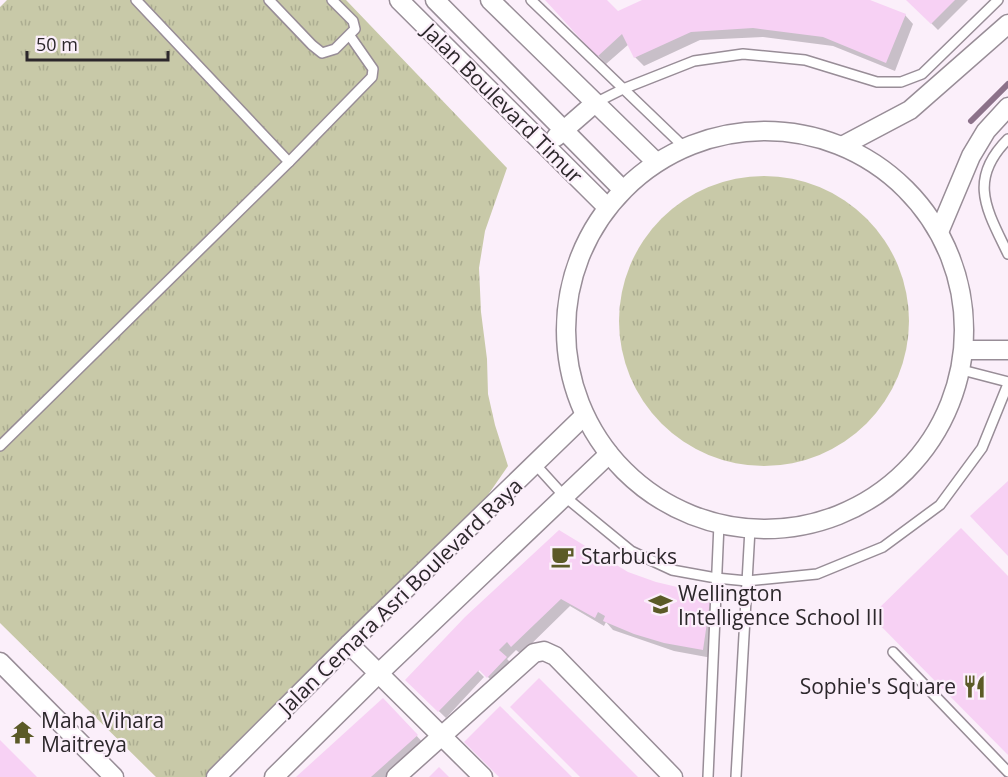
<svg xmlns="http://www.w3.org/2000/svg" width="1008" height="777" viewBox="0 0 1008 777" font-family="'Open Sans',sans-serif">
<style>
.park{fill:url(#park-tufts)}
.shadow{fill:#0003}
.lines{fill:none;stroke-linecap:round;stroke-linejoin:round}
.stream{stroke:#8c728a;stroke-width:6}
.building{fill:#f7d1f4}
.service-casing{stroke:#988d97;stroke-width:12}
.minor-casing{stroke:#988d97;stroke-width:21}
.service{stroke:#fff;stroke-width:9}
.minor{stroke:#fff;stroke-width:18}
.labels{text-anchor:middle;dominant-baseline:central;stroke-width:4.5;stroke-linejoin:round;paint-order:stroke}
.street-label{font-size:21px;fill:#2c272b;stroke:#fbeffa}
.poi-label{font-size:21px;fill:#2c272b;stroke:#fbeffa;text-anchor:start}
</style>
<defs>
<pattern id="park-tufts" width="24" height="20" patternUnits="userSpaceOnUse" patternTransform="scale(1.5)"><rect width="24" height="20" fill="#c8c9a8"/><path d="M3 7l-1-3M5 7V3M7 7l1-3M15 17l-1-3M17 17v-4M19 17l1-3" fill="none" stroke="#acad91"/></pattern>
</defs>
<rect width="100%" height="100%" fill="#fbeffa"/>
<g class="park">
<path d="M7,0H346L507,168L485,231L479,268L481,312L487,359L488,394L495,425L508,466L472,518L209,777H156L0,623V7Z"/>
<circle cx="764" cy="321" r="145"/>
</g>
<g class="shadow">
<path d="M547,0H606L618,13L646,0H866L905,15L913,24L895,71L833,46L763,37L700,40L644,66L635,57L629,44L606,64Z"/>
<path d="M908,0H968L938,30Z"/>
<path d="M627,573L656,583L711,596L719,605L712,658L674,651L613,630L606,622L604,626L570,606L521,654L516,650L507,659L510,662L492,681L480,669L478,671L484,677L446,718L407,680L466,618Z"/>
<path d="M392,709L425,745L390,777H298Z"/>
</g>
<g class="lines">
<path class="stream" d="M971,121L1008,84"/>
</g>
<g class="building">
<path d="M545,0H607L618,11L642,0H870L906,14L886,63L823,37L753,28L691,32L634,58L622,34L597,57Z"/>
<path d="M906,0H955L931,24Z"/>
<path d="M1008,481V556L970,516Z"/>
<path d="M961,528L1008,576V755L871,616Z"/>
<path d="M559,530L628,572L656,582L711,595L703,650L664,643L634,634L603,621L605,616L598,612L595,618L561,599L511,647L507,642L499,650L507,657L487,678L479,670L438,712L405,680L465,617Z"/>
<path d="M539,678L638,777H580L510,707Z"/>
<path d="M383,698L418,735L371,777H296Z"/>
<path d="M500,706L572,777H499L464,742Z"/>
<path d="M0,740L37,777H0Z"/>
<path d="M439,767L449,777H429Z"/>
</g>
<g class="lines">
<defs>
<g id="service">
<path d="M136,0L289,162L372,77L373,69L350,36"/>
<path d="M269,0L312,45L322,53L335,49L355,29L353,21L332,0"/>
<path d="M531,0L684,147"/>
<path d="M595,103L623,89L694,61L743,54L805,60L877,82H901L922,74L998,0"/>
<path d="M1008,139C967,180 987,210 1008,254"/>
<path d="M962,370L1008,382"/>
<path d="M0,446L289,162"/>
<path d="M535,464L564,496L631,551L672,570L716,578L747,581L817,574L883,547L940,505L982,448L1008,384"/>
<path d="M893,652L1008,772"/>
<path d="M708,777L719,524"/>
<path d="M736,777L750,529"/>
</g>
<g id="minor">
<path d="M399,0L607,207"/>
<path d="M435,0L622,189"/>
<path d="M490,0L656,162"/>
<circle cx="765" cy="330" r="199"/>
<path d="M556,137L595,103"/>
<path d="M842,146L910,110L1008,24"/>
<path d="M939,232L971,156L986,131L1008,107"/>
<path d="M964,350H1008"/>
<path d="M349,644L483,777"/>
<path d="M0,662L114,777"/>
<path d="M216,777L349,644L584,416"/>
<path d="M274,777L379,673L609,454"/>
<path d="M396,777L534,653L544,651L555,656L673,777"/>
</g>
</defs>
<use href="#service" class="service-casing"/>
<use href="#minor" class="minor-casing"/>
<use href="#service" class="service"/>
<use href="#minor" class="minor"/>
</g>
<defs>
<symbol id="cafe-bare" viewBox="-9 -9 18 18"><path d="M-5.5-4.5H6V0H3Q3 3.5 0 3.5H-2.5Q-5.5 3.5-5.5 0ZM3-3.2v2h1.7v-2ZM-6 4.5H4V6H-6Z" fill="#5b5a27" stroke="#fbeffa" stroke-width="2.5" paint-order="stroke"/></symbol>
<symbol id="school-bare" viewBox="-9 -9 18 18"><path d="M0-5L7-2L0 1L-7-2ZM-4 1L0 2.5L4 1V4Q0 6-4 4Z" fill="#5b5a27" stroke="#fbeffa" stroke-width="2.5" paint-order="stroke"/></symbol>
<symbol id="restaurant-bare" viewBox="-9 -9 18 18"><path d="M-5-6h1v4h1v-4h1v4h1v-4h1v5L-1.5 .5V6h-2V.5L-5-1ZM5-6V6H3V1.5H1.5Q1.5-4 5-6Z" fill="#5b5a27" stroke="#fbeffa" stroke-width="2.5" paint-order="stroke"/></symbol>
<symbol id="temple-bare" viewBox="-9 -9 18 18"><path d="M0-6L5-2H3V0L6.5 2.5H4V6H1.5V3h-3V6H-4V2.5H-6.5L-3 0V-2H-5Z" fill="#5b5a27" stroke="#fbeffa" stroke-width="2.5" paint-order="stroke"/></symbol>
</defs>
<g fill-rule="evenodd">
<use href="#cafe-bare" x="546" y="540" width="33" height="33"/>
<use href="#school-bare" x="644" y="588" width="33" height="33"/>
<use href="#restaurant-bare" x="958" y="670" width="33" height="33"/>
<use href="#temple-bare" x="6" y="716" width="33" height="33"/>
</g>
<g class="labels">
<g class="street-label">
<text transform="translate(503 103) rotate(45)">Jalan Boulevard Timur</text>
<text transform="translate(400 596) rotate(-44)">Jalan Cemara Asri Boulevard Raya</text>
</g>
<g class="poi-label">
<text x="581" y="556">Starbucks</text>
<text x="678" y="593">Wellington<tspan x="678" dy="24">Intelligence School III</tspan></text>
<text x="956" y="686" text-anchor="end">Sophie's Square</text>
<text x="41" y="720">Maha Vihara<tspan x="41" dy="24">Maitreya</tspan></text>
</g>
</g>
<path d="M27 51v9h141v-9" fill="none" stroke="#2c272b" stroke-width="3"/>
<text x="36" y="51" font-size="18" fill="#2c272b" stroke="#fbeffa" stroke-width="4.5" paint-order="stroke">50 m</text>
</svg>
